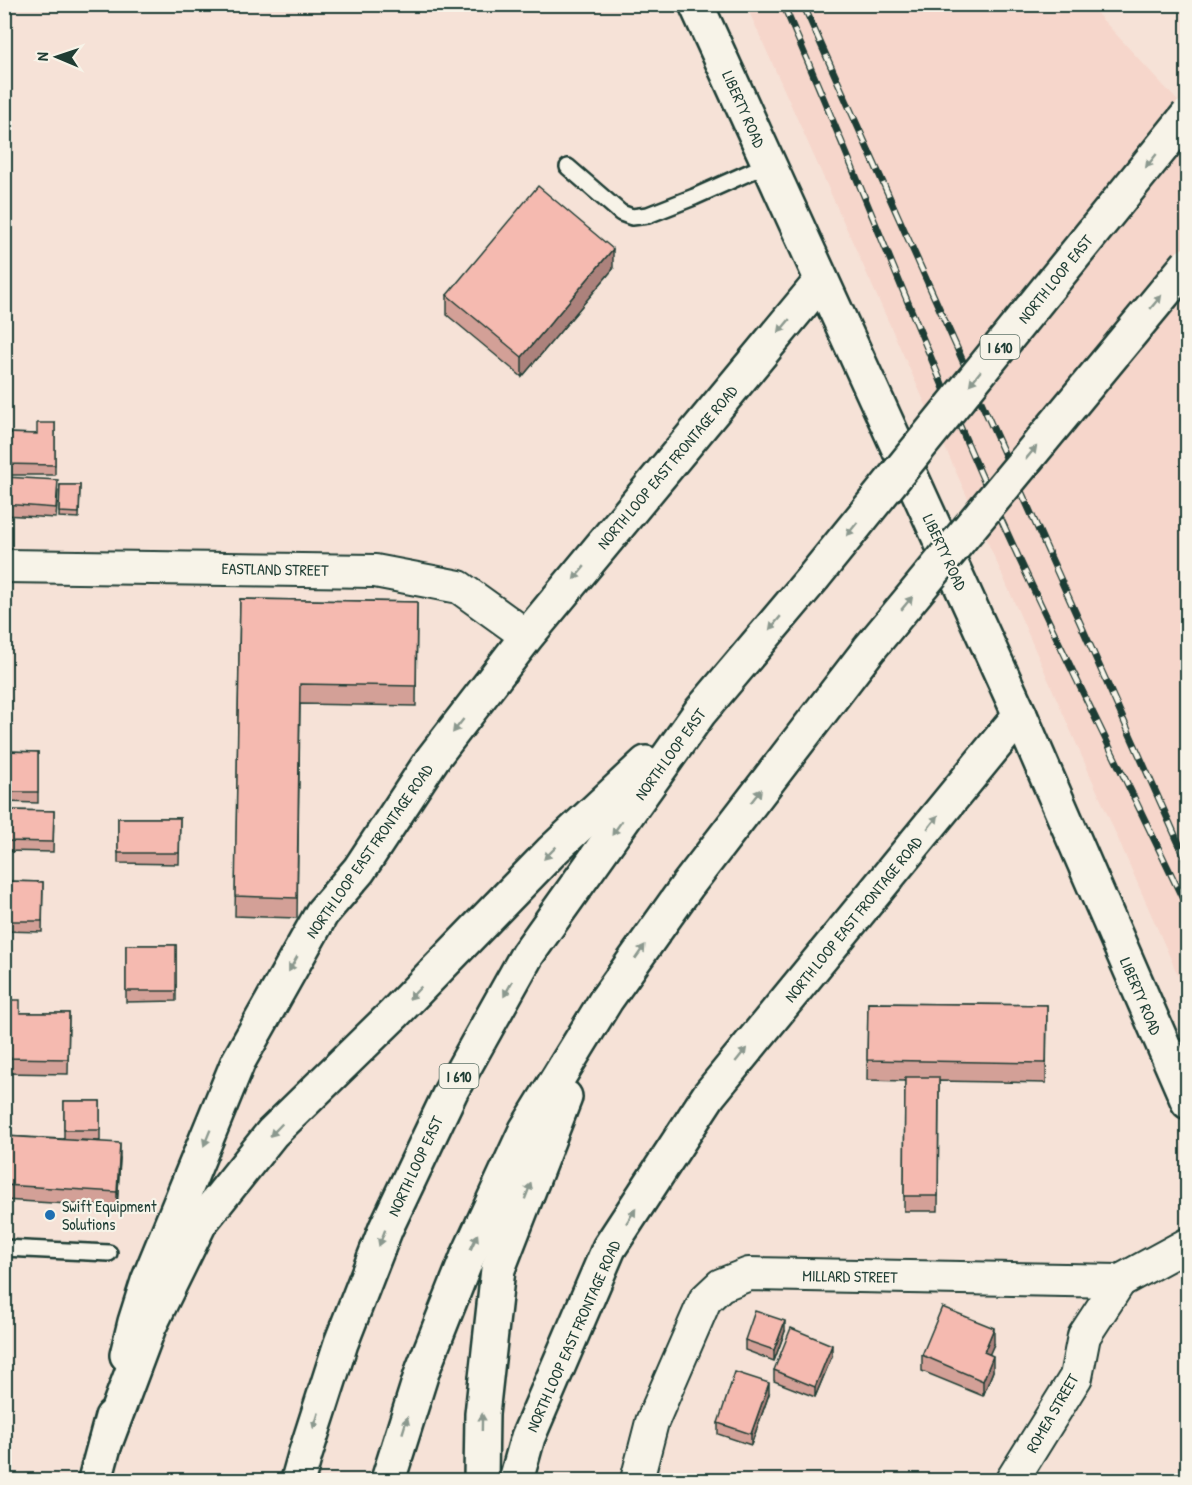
<svg xmlns="http://www.w3.org/2000/svg" width="1192" height="1485" viewBox="0 0 1192 1485" font-family="'Patrick Hand',sans-serif">
<style>
.built{fill:#f6d6cb}
.lines{fill:none;stroke-linecap:round;stroke-linejoin:round}
.lane-casing{stroke:#1f3d34;stroke-width:20}
.street-casing{stroke:#1f3d34;stroke-width:36}
.secondary-casing{stroke:#1f3d34;stroke-width:38}
.highway-casing{stroke:#1f3d34;stroke-width:38}
.lane{stroke:#f7f3e8;stroke-width:15}
.street{stroke:#f7f3e8;stroke-width:32}
.secondary{stroke:#f7f3e8;stroke-width:33}
.highway{stroke:#f7f3e8;stroke-width:33}
.rail-casing{stroke:#1f3d34;stroke-width:7}
.rail{stroke:#f7f3e8;stroke-width:4.5;stroke-dasharray:14;stroke-linecap:butt}
.highway-bridge-casing{stroke:#1f3d34;stroke-width:38;stroke-linecap:butt}
.highway-bridge{stroke:#f7f3e8;stroke-width:33}
.wall{fill:#d3a097;stroke:#1f3d34;stroke-width:1.5}
.shaded-wall{fill:#ac827b;stroke:#1f3d34;stroke-width:1.5}
.building{fill:#f5bab0;stroke:#1f3d34;stroke-width:1.5}
.oneway{fill:#8b988e}
.poi-dot{fill:#1f6fb2;stroke:#f7f3e8;stroke-width:2}
.labels{text-anchor:middle;dominant-baseline:central;stroke-width:4.5;stroke-linejoin:round;paint-order:stroke}
.shield{fill:#f7f3e8;stroke:#60746a;stroke-width:1.5}
.shield-label{font-size:15px;font-weight:bold;fill:#1f3d34}
.street-label{font-size:16px;fill:#1f3d34;stroke:#f7f3e8}
.poi-label{font-size:16px;fill:#1f3d34;stroke:#f7f3e8;text-anchor:start}
</style>
<rect width="100%" height="100%" fill="#f6e2d7"/>
<filter id="ink" filterUnits="userSpaceOnUse"><feTurbulence type="fractalNoise" baseFrequency=".0167" numOctaves="2"/><feDisplacementMap in="SourceGraphic" scale="12" xChannelSelector="R" yChannelSelector="G"/><feConvolveMatrix kernelMatrix="1 2 1 2 8 2 1 2 1" color-interpolation-filters="sRGB"/></filter>
<g filter="url(#ink)">
<path class="built" d="M746,5H1089L1187,111V996L1001,572Z"/>
<g class="lines">
<defs>
<g id="lane">
<path d="M568,167L621,213L632,217L648,215L694,197L768,164"/>
<path d="M4,1248L109,1253"/>
</g>
<g id="street">
<path d="M4,566L375,571L459,587L527,636"/>
<path d="M637,1480L652,1422L705,1300L721,1285L749,1274L1120,1281L1188,1244"/>
<path d="M1012,1480L1076,1377L1084,1336L1120,1281"/>
</g>
<g id="secondary">
<path d="M696,4L1020,715L1188,1102"/>
<path d="M127,1355L135,1322L148,1281L238,1062L322,913L359,870L433,758L527,636L821,281"/>
<path d="M95,1480L112,1417"/>
<path d="M516,1480L528,1437L609,1248L709,1095L1020,715"/>
</g>
<g id="highway">
<path d="M105,1444L149,1327L200,1223L272,1133L394,1014L552,851L646,763"/>
<path d="M298,1480L305,1455L341,1343L386,1228L451,1091L527,955L700,712L813,578"/>
<path d="M388,1480L423,1369L467,1258L526,1130L606,1000L687,886L870,648"/>
<path d="M481,1480L482,1414L498,1269L565,1097"/>
</g>
</defs>
<use href="#lane" class="lane-casing"/>
<use href="#street" class="street-casing"/>
<use href="#secondary" class="secondary-casing"/>
<use href="#highway" class="highway-casing"/>
<use href="#lane" class="lane"/>
<use href="#street" class="street"/>
<use href="#secondary" class="secondary"/>
<use href="#highway" class="highway"/>
<defs>
<g id="rail">
<path d="M783,4C861,182 930,365 1011,541C1068,665 1130,787 1188,910"/>
<path d="M803,4L1188,864"/>
</g>
</defs>
<use href="#rail" class="rail-casing"/>
<use href="#rail" class="rail"/>
<defs>
<g id="highway-bridge">
<path d="M813,578L1188,115"/>
<path d="M870,648L1188,264"/>
</g>
</defs>
<use href="#highway-bridge" class="highway-bridge-casing"/>
<use href="#highway-bridge" class="highway-bridge"/>
</g>
<g class="wall">
<path d="M613,269L522,377L447,315V295Z"/>
<path d="M55,423V475H4V433L37,434Z"/>
<path d="M4,477L58,491L56,518L4,515Z"/>
<path d="M60,485H80L79,518L59,517Z"/>
<path d="M240,599L417,602L416,706L300,704L297,918L235,916Z"/>
<path d="M4,751L38,752V803L4,802Z"/>
<path d="M4,810L54,811L53,852L4,851Z"/>
<path d="M118,818H180L179,864L118,863Z"/>
<path d="M4,881L43,882L42,932L4,931Z"/>
<path d="M126,945H176V1001L126,1002Z"/>
<path d="M4,1000L20,1013H69L68,1074L4,1073Z"/>
<path d="M868,1003L1047,1005L1046,1083L939,1081L938,1211H904L905,1081L867,1080Z"/>
<path d="M64,1101H100V1141L81,1140L120,1158L117,1207L4,1200V1136L64,1139Z"/>
<path d="M785,1331L774,1361L745,1350V1340Z"/>
<path d="M994,1344L989,1354L993,1371L983,1396L922,1371V1355Z"/>
<path d="M832,1356L815,1397L774,1381V1370Z"/>
<path d="M769,1394L751,1445L718,1434V1423Z"/>
</g>
<g class="shaded-wall">
<path d="M613,249V269L522,377V357Z"/>
<path d="M120,1143V1158L117,1207V1192Z"/>
<path d="M785,1321V1331L774,1361V1350Z"/>
<path d="M994,1328V1344L984,1367V1352Z"/>
<path d="M832,1345V1356L815,1397V1387Z"/>
<path d="M993,1356V1371L983,1396V1381Z"/>
<path d="M769,1383V1394L751,1445V1434Z"/>
</g>
<g class="building">
<path d="M538,186L613,249L522,357L447,295Z"/>
<path d="M37,423H55V465L4,464V433L37,434Z"/>
<path d="M4,477L58,480L56,508L4,504Z"/>
<path d="M60,485H80L79,513L59,512Z"/>
<path d="M240,599L417,602L416,686L300,684L297,898L235,896Z"/>
<path d="M4,751L38,752V792H4Z"/>
<path d="M4,810L54,811L53,842L4,841Z"/>
<path d="M118,818H180L179,853H118Z"/>
<path d="M4,881L43,882L42,921H4Z"/>
<rect x="126" y="945" width="50" height="46"/>
<path d="M4,1000H20V1013H69L68,1059L4,1058Z"/>
<path d="M868,1003L1047,1005L1046,1063L867,1060Z"/>
<path d="M905,1077H939L938,1196H904Z"/>
<rect x="64" y="1101" width="36" height="29"/>
<path d="M4,1136L120,1143L117,1192L4,1185Z"/>
<path d="M942,1307L994,1328L984,1352L993,1356L983,1381L922,1355Z"/>
<path d="M755,1311L785,1321L774,1350L745,1340Z"/>
<path d="M791,1328L832,1345L815,1387L774,1370Z"/>
<path d="M735,1372L769,1383L751,1434L718,1423Z"/>
</g>
<defs><path id="oneway-solid" d="M-6-.8H1V-3.2L6.5 0L1 3.2V.8H-6Z" transform="scale(1.5)"/></defs>
<g class="oneway">
<use href="#oneway-solid" transform="translate(1151 161) rotate(129)"/>
<use href="#oneway-solid" transform="translate(1156 302) rotate(-50)"/>
<use href="#oneway-solid" transform="translate(784 326) rotate(130)"/>
<use href="#oneway-solid" transform="translate(975 378) rotate(129)"/>
<use href="#oneway-solid" transform="translate(1031 453) rotate(-50)"/>
<use href="#oneway-solid" transform="translate(852 529) rotate(129)"/>
<use href="#oneway-solid" transform="translate(579 573) rotate(130)"/>
<use href="#oneway-solid" transform="translate(907 603) rotate(-50)"/>
<use href="#oneway-solid" transform="translate(775 623) rotate(130)"/>
<use href="#oneway-solid" transform="translate(458 726) rotate(128)"/>
<use href="#oneway-solid" transform="translate(756 796) rotate(-52)"/>
<use href="#oneway-solid" transform="translate(933 822) rotate(-51)"/>
<use href="#oneway-solid" transform="translate(617 828) rotate(125)"/>
<use href="#oneway-solid" transform="translate(550 853) rotate(135)"/>
<use href="#oneway-solid" transform="translate(640 952) rotate(-55)"/>
<use href="#oneway-solid" transform="translate(293 964) rotate(120)"/>
<use href="#oneway-solid" transform="translate(508 989) rotate(119)"/>
<use href="#oneway-solid" transform="translate(415 993) rotate(134)"/>
<use href="#oneway-solid" transform="translate(741 1055) rotate(-51)"/>
<use href="#oneway-solid" transform="translate(276 1130) rotate(134)"/>
<use href="#oneway-solid" transform="translate(207 1138) rotate(112)"/>
<use href="#oneway-solid" transform="translate(528 1191) rotate(-69)"/>
<use href="#oneway-solid" transform="translate(631 1216) rotate(-57)"/>
<use href="#oneway-solid" transform="translate(382 1238) rotate(111)"/>
<use href="#oneway-solid" transform="translate(474 1242) rotate(-65)"/>
<use href="#oneway-solid" transform="translate(316 1421) rotate(108)"/>
<use href="#oneway-solid" transform="translate(482 1422) rotate(-89)"/>
<use href="#oneway-solid" transform="translate(405 1425) rotate(-73)"/>
</g>
</g>
<circle class="poi-dot" cx="50" cy="1215" r="6"/>
<g class="labels">
<g class="shield">
<rect x="980.5" y="335" width="39" height="24" rx="4.5"/>
<rect x="439.5" y="1064" width="39" height="24" rx="4.5"/>
</g>
<g class="shield-label">
<text x="1000" y="347">I 610</text>
<text x="459" y="1076">I 610</text>
</g>
<g class="street-label">
<text transform="translate(744 109) rotate(66)">LIBERTY ROAD</text>
<text transform="translate(1055 279) rotate(-51)">NORTH LOOP EAST</text>
<text transform="translate(667 467) rotate(-50)">NORTH LOOP EAST FRONTAGE ROAD</text>
<text transform="translate(945 552) rotate(65)">LIBERTY ROAD</text>
<text transform="translate(275 569) rotate(1)">EASTLAND STREET</text>
<text transform="translate(670 754) rotate(-54)">NORTH LOOP EAST</text>
<text transform="translate(369 851) rotate(-55)">NORTH LOOP EAST FRONTAGE ROAD</text>
<text transform="translate(853 919) rotate(-51)">NORTH LOOP EAST FRONTAGE ROAD</text>
<text transform="translate(1141 996) rotate(67)">LIBERTY ROAD</text>
<text transform="translate(415 1166) rotate(-65)">NORTH LOOP EAST</text>
<text transform="translate(850 1276) rotate(1)">MILLARD STREET</text>
<text transform="translate(573 1336) rotate(-66)">NORTH LOOP EAST FRONTAGE ROAD</text>
<text transform="translate(1052 1413) rotate(-60)">ROMEA STREET</text>
</g>
<g class="poi-label">
<text x="62" y="1206">Swift Equipment<tspan x="62" dy="18">Solutions</tspan></text>
</g>
</g>
<rect width="1192" height="1485" fill="none" stroke="#f7f3e8" stroke-width="24"/>
<rect x="12" y="12" width="1168" height="1461" fill="none" stroke="#1f3d34" stroke-width="2" filter="url(#ink)"/>
<g transform="translate(57 57) rotate(272)" stroke="#f7f3e8" stroke-width="4.5" paint-order="stroke">
<path d="M0-4.5L10 22L0 15L-10 22Z" fill="#1f3d34"/>
<text y="-9" font-size="16" font-weight="bold" text-anchor="middle" fill="#1f3d34">N</text>
</g>
</svg>
